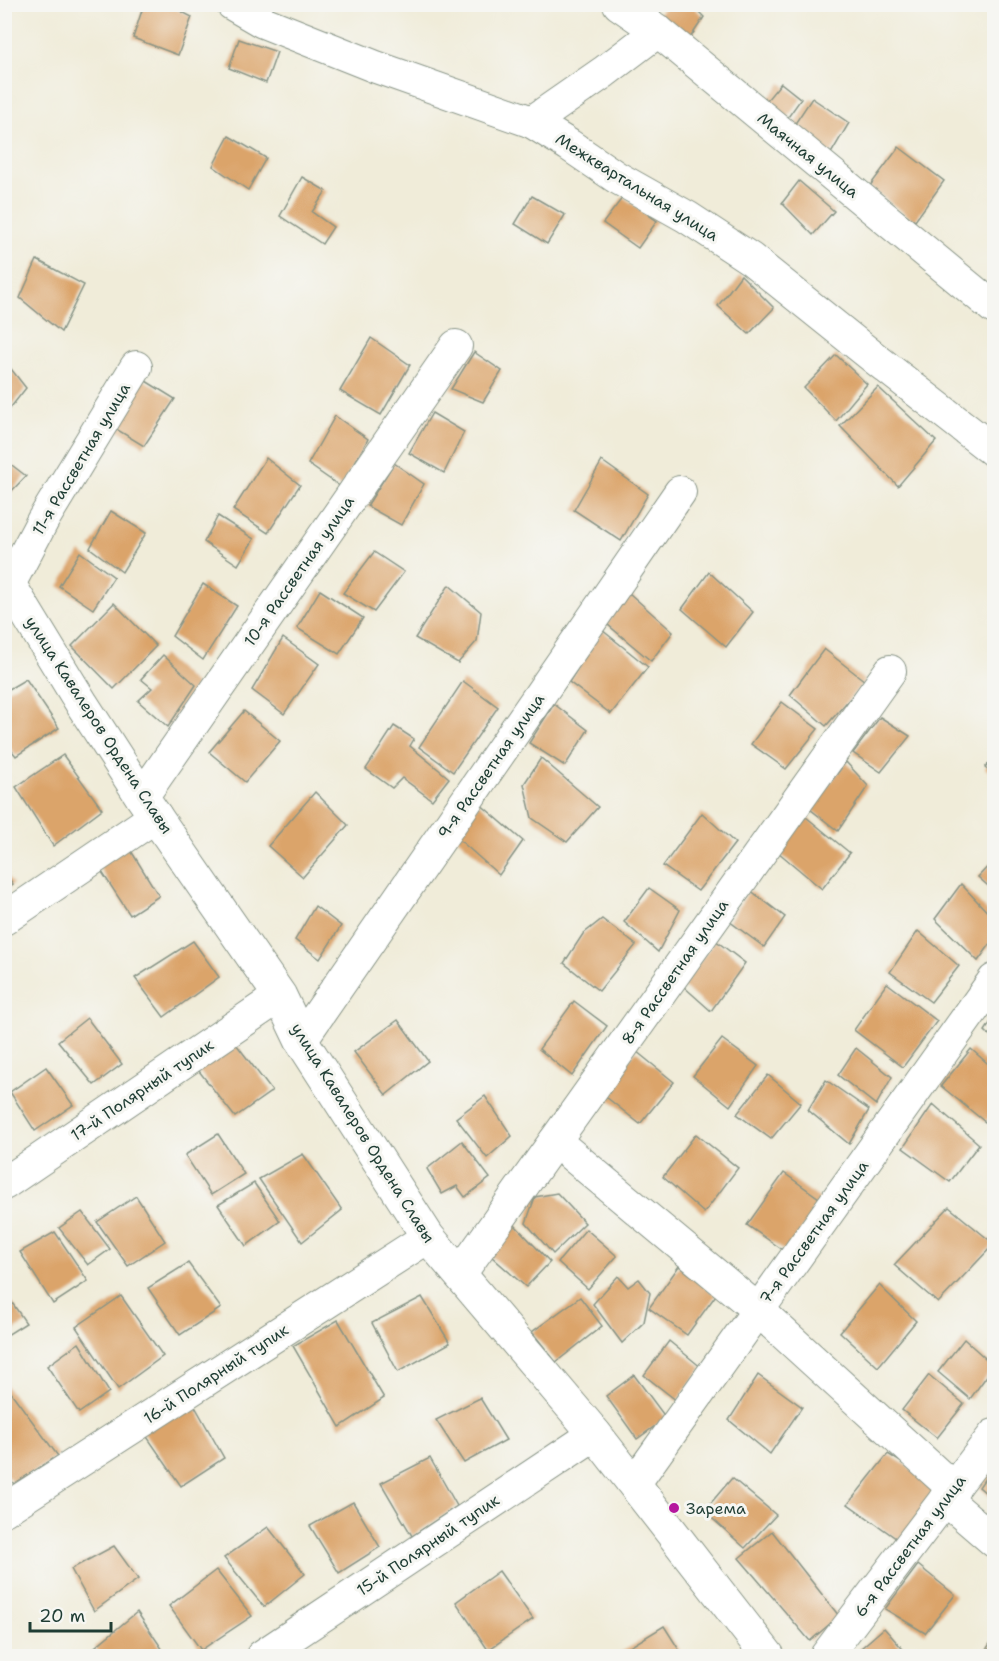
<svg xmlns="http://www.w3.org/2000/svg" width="999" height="1661" viewBox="0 0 999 1661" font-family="'Shantell Sans',sans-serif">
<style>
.building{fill:#dba46b}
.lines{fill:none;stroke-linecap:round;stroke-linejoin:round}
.minor-casing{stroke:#889486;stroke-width:34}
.tertiary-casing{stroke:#889486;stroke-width:35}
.minor{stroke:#fff;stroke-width:32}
.tertiary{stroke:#fff;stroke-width:33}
.poi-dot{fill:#b5179e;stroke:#f6f6f2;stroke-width:2}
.labels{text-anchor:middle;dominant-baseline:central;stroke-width:6;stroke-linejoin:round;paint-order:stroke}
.street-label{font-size:16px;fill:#1f3d34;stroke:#f6f6f2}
.poi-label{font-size:16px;fill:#1f3d34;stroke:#f6f6f2;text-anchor:start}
</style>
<rect width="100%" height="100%" fill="#f6f6f2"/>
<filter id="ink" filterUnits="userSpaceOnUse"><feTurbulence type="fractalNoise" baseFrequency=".0167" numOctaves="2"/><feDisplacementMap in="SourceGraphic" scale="12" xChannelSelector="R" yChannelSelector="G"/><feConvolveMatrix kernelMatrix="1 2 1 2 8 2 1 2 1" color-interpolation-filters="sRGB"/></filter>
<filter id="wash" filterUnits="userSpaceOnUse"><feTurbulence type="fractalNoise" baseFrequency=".008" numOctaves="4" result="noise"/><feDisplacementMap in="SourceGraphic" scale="24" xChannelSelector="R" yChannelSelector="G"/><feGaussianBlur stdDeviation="1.35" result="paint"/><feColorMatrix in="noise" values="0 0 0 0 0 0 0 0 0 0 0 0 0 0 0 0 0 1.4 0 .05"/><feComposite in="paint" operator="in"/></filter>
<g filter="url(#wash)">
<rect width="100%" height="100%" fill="#f0ecd9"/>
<g id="blocks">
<g class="building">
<path d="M144,4H167L192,17L178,55L133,38Z"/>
<path d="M668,4H691L704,17L686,44L655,17Z"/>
<path d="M239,39L277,52L266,83L229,68Z"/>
<path d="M781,83L801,99L781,127L757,112Z"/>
<path d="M812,98L849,123L829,157L790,131Z"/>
<path d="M229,136L266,158L248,190L213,166Z"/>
<path d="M899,147L944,181L915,221L869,187Z"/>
<path d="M302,177L326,191L312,212L333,227L322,244L280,216Z"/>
<path d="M799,181L834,211L813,235L782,203Z"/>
<path d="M532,196L565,215L547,244L515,224Z"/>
<path d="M623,197L657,221L638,248L603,223Z"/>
<path d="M37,260L84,285L61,332L20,298Z"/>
<path d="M741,275L774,308L749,334L718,306Z"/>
<path d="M371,338L410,365L381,415L340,391Z"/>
<path d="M474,352L502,371L483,402L451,389Z"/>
<path d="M836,355L867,384L836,421L804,388Z"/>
<path d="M4,360L26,388L4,416Z"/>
<path d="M141,378L175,399L144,446L116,429Z"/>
<path d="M878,387L936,441L898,486L840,426Z"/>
<path d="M432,413L464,432L444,473L409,453Z"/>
<path d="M335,416L368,439L341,487L308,464Z"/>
<path d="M266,458L300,485L268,533L233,510Z"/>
<path d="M4,459L26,476L4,499Z"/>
<path d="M602,461L648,494L621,541L574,510Z"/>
<path d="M394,463L424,484L401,525L367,506Z"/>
<path d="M111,511L146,533L122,572L90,548Z"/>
<path d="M218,516L254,539L238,565L204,542Z"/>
<path d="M80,552L114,577L93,609L59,586Z"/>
<path d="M374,552L404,572L374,612L343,593Z"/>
<path d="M709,572L753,612L726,647L682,609Z"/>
<path d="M203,584L237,606L203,660L172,636Z"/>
<path d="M449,585L481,612L477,641L458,663L415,638Z"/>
<path d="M320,590L363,618L339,654L297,628Z"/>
<path d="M629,593L673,632L651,661L607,624Z"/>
<path d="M114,603L156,646L114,689L72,646Z"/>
<path d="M602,630L648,667L611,714L569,682Z"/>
<path d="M283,638L319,664L284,714L252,690Z"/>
<path d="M824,649L865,681L826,726L790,695Z"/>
<path d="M163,655L196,685L168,727L138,701L152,688L141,679Z"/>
<path d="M26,679L59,728L16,756L4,741V692Z"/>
<path d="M463,681L498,707L453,772L419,747Z"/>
<path d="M782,702L818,729L786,769L751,744Z"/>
<path d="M554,704L588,730L565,766L529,743Z"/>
<path d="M244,711L280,741L245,782L209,752Z"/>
<path d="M880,717L910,736L881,772L853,753Z"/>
<path d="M394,726L414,739L410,746L449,778L432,800L402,778L392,788L366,769Z"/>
<path d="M63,755L102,809L53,846L16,787Z"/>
<path d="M994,757V775L985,768Z"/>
<path d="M541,758L598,807L567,842L532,818L524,784Z"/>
<path d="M846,762L868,786L838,831L810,809Z"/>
<path d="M315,792L348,825L303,877L268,846Z"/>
<path d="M479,803L523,841L499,875L454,835Z"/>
<path d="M702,813L735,843L698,891L663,866Z"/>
<path d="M806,817L850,853L822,889L778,852Z"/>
<path d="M128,846L159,896L130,915L98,866Z"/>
<path d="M994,860V891L978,877Z"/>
<path d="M4,872L13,884L4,890Z"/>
<path d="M961,884L994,919V939L978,961L935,919Z"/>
<path d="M649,888L680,910L658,952L624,922Z"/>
<path d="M750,890L785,917L764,947L729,921Z"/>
<path d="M315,906L341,926L320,959L295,940Z"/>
<path d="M602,919L636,945L599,991L564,963L583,934Z"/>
<path d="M918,931L959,966L931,1002L890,972Z"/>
<path d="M715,940L745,963L711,1011L683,986Z"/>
<path d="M193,941L219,977L164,1017L135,978Z"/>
<path d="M887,983L937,1021L903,1067L854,1030Z"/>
<path d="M574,1001L607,1026L572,1076L539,1049Z"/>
<path d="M994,1017V1039L985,1031Z"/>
<path d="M87,1018L122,1064L94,1085L58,1041Z"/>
<path d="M398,1020L428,1061L386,1095L354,1052Z"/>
<path d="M722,1039L758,1066L730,1106L693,1076Z"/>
<path d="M233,1040L272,1091L235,1117L195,1066Z"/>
<path d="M856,1048L892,1077L876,1105L838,1075Z"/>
<path d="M971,1049L994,1069V1113L985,1122L941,1086Z"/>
<path d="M636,1051L674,1082L640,1124L601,1093Z"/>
<path d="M46,1067L73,1105L35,1131L10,1092Z"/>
<path d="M768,1075L801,1103L771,1139L737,1114Z"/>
<path d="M826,1080L869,1110L849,1144L808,1110Z"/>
<path d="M485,1096L512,1136L487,1158L456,1118Z"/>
<path d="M933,1104L979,1144L950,1182L903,1148Z"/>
<path d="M218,1134L244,1174L211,1195L185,1155Z"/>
<path d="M696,1134L738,1168L704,1213L663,1177Z"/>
<path d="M462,1141L490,1178L465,1197L457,1186L442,1194L427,1169Z"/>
<path d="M303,1154L342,1210L302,1242L259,1179Z"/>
<path d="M784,1173L823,1201L786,1252L747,1225Z"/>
<path d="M254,1183L280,1221L246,1246L218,1205Z"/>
<path d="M557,1193L585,1223L553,1254L526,1223L535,1197Z"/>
<path d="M136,1196L165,1241L128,1266L97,1222Z"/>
<path d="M949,1207L994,1244L938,1303L894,1265Z"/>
<path d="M82,1212L110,1249L88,1265L59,1228Z"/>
<path d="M512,1222L550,1262L526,1287L483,1249Z"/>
<path d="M586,1229L617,1256L588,1289L558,1262Z"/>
<path d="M55,1232L88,1281L53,1304L20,1252Z"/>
<path d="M188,1263L221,1308L180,1335L148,1288Z"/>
<path d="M679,1266L716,1295L687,1335L649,1308Z"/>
<path d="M618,1276L628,1287L639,1279L650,1293L644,1322L622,1343L593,1304Z"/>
<path d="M879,1285L916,1321L878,1367L840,1332Z"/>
<path d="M4,1291L26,1323L4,1337Z"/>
<path d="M121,1296L163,1356L118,1389L76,1327Z"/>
<path d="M422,1297L450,1343L398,1372L372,1323Z"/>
<path d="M580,1297L602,1326L556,1362L532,1332Z"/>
<path d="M338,1320L384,1398L340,1427L293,1346Z"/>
<path d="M964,1339L994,1366L970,1399L938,1372Z"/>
<path d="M669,1341L702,1368L677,1401L644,1375Z"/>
<path d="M79,1343L109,1392L79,1413L47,1366Z"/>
<path d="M634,1375L666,1418L637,1439L606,1396Z"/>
<path d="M758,1375L802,1407L770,1454L729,1420Z"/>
<path d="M929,1375L964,1404L937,1438L902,1410Z"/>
<path d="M4,1383L58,1456L14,1484L4,1472Z"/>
<path d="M480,1398L506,1440L464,1463L436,1420Z"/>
<path d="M192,1401L224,1458L181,1486L143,1431Z"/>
<path d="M888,1454L942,1488L900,1541L848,1504Z"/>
<path d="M430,1458L457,1506L412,1536L381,1483Z"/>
<path d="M994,1465V1500L979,1487Z"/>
<path d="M732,1478L776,1515L745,1548L704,1511Z"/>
<path d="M353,1502L380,1547L339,1573L310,1526Z"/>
<path d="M268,1527L305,1574L264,1607L224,1558Z"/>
<path d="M772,1531L839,1616L810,1641L739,1558Z"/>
<path d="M114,1546L138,1579L94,1611L71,1569Z"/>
<path d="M918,1565L955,1595L925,1633L885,1609Z"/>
<path d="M216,1570L252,1616L201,1650L169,1606Z"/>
<path d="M499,1571L533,1619L488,1650L456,1602Z"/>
<path d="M137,1612L167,1656H101L95,1647Z"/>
<path d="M664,1626L683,1656H615Z"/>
<path d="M884,1628L909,1656H854L853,1655Z"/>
<path d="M994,1638V1654L987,1648Z"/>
</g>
</g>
</g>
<g filter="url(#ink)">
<use href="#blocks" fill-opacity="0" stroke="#889486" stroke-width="1.5"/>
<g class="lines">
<defs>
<g id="minor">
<path d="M232,4L263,22L376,67L532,122L569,145L616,177L687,217L751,259L877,360L994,451"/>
<path d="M619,4L658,31L994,308"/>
<path d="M532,122L604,72L658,31"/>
<path d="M4,594L43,520L136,367"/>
<path d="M142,797L456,346"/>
<path d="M4,919L156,816"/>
<path d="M301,1040L680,492"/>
<path d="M555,1141L758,1310L954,1489"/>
<path d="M4,1184L280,996"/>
<path d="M460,1274L890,671"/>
<path d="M634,1484L994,980"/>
<path d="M945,1499L994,1541"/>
<path d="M4,1510L428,1237"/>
<path d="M262,1656L595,1434"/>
<path d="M826,1656L994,1435"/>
</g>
<path id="tertiary" d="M4,576L82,704L142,797L280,996L301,1040L428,1237L595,1434L768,1656"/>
</defs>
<use href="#minor" class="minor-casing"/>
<use href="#tertiary" class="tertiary-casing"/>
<use href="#minor" class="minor"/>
<use href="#tertiary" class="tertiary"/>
</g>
</g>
<circle class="poi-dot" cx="674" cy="1508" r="6"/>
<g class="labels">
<g class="street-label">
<text transform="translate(808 155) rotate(39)">Маячная улица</text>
<text transform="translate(637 187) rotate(32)">Межквартальная улица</text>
<text transform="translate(81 459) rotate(-59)">11-я Рассветная улица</text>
<text transform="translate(299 571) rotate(-55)">10-я Рассветная улица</text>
<text transform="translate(99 725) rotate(57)">улица Кавалеров Ордена Славы</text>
<text transform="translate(491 766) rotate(-55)">9-я Рассветная улица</text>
<text transform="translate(675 972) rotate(-55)">8-я Рассветная улица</text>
<text transform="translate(142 1090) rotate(-34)">17-й Полярный тупик</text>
<text transform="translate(363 1133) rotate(58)">улица Кавалеров Ордена Славы</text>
<text transform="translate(814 1232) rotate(-54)">7-я Рассветная улица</text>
<text transform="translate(216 1374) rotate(-33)">16-й Полярный тупик</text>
<text transform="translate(428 1545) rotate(-34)">15-й Полярный тупик</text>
<text transform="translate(910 1546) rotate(-53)">6-я Рассветная улица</text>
</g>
<g class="poi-label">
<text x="686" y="1508">Зарема</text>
</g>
</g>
<rect width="999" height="1661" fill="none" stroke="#f6f6f2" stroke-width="24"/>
<path d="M30 1622v9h81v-9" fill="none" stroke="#1f3d34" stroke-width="3"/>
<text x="39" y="1622" font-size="18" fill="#1f3d34" stroke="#f6f6f2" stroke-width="4.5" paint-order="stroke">20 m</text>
</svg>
